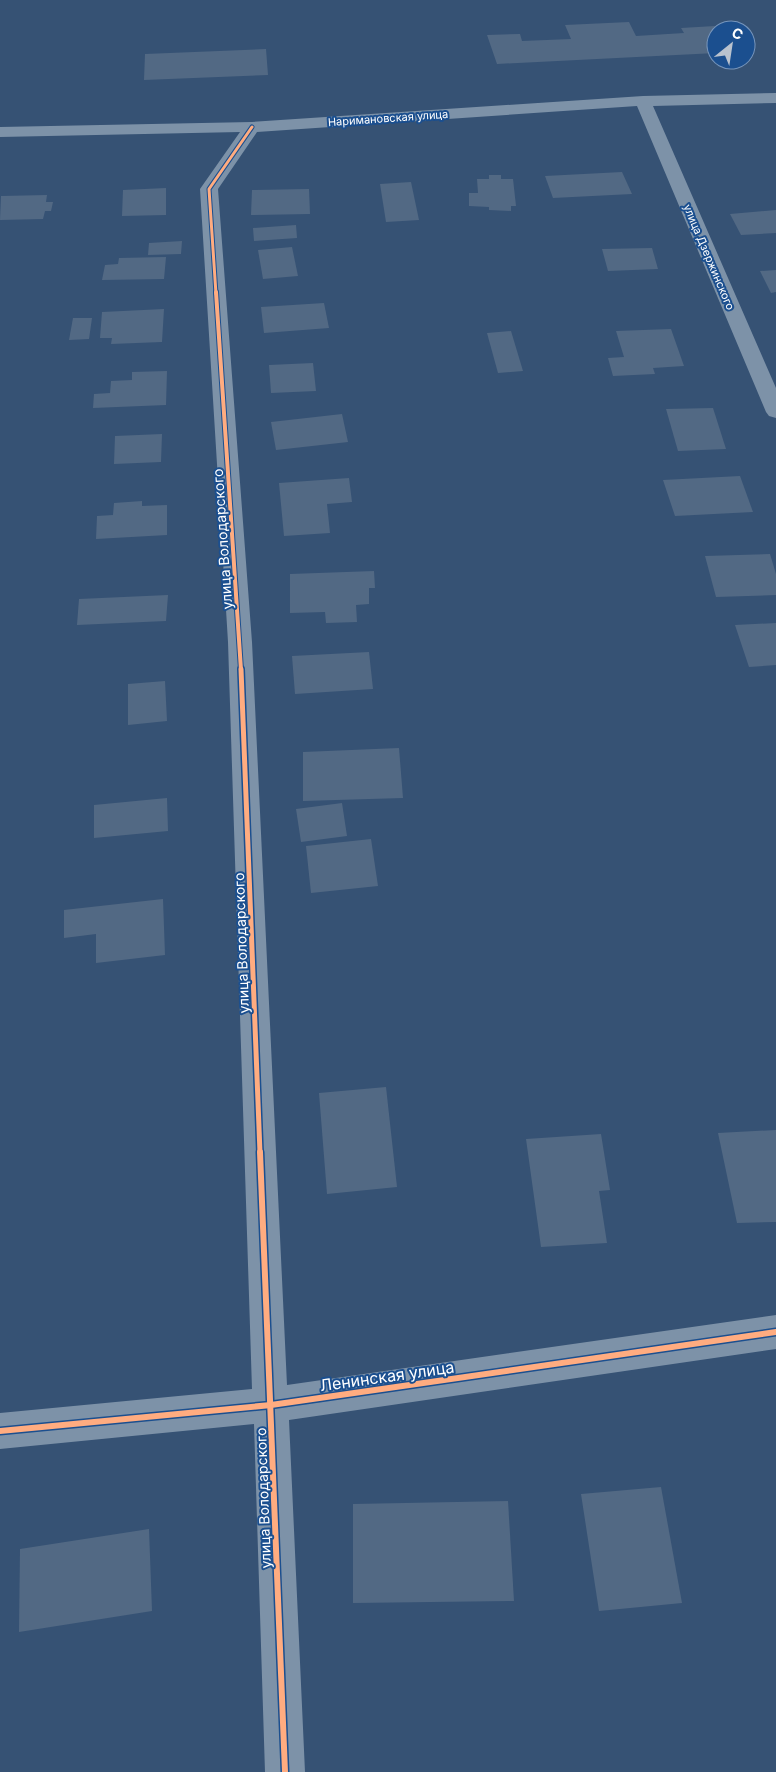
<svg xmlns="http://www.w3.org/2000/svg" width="776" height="1772" viewBox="0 0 776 1772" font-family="Inter,sans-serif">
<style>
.building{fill:#526984}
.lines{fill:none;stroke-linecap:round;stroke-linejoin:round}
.minor{fill:#7d92a8;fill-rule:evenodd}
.cycleway-far3-casing{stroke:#1b4f8f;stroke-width:5}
.cycleway-far2-casing{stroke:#1b4f8f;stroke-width:6}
.cycleway-far1-casing{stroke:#1b4f8f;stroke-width:8}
.cycleway-casing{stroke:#1b4f8f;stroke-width:9}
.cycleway-far3{stroke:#ffac80;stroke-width:3}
.cycleway-far2{stroke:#ffac80;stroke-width:4}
.cycleway-far1{stroke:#ffac80;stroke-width:5}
.cycleway{stroke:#ffac80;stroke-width:6}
.labels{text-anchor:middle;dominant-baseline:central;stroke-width:4;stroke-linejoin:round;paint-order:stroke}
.far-street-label{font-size:11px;fill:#fff;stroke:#1b4f8f}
.street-label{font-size:14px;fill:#fff;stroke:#1b4f8f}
.near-street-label{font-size:16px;fill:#fff;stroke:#1b4f8f}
</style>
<rect width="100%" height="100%" fill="#365274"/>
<g class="building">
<path d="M629,22L636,36L684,33L681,28L715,26L717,30L716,53L497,64L487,35L520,34L522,41L571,39L565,25Z"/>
<path d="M266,49L268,75L144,80L145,54Z"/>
<path d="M622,172L632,194L553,198L545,176Z"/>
<path d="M489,175H501V179H513L516,206H511V211L489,210V207L469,206V193H478L477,179H489Z"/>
<path d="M411,182L419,220L386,222L380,184Z"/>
<path d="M166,188V215L122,216L123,190Z"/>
<path d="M309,189L310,214L251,215L252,190Z"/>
<path d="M47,195L46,202H53L51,211H45L43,219L0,220L1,196Z"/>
<path d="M776,210V233L741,235L730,214Z"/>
<path d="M296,225L297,238L254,241L253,228Z"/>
<path d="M182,241L181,254L148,255L149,243Z"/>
<path d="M292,247L298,276L263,279L258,250Z"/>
<path d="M652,248L658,269L608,271L602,249Z"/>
<path d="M166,257L164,279L102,280L105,265L118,264L119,258Z"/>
<path d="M776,270V292L771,293L760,271Z"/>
<path d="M324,303L329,328L264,333L261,307Z"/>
<path d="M164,309L162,342L111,344L112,338H100L102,312Z"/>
<path d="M73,318H92L89,339L69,340Z"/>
<path d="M671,329L684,366L653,368L655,374L613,376L608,358L624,357L616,331Z"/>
<path d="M511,331L523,371L498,373L487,333Z"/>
<path d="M313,363L316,391L271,393L269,365Z"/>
<path d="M167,371L166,405L93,408L94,394L110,393L111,381L132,380V372Z"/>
<path d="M713,408L726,449L678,451L666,409Z"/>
<path d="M342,414L348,442L276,450L271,422Z"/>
<path d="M162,434L161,462L114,464L115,436Z"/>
<path d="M740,476L753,512L675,516L663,480Z"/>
<path d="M349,478L352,502L327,504L330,533L284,536L279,483Z"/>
<path d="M142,501V506L167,505V535L96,539L97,516L113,515L114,503Z"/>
<path d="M770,554L776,574V595L716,597L705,556Z"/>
<path d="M374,571L375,588H369V604L356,605L357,622L326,623L325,612L290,613V574Z"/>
<path d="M168,595L166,621L77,625L79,599Z"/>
<path d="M776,623V665L749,667L735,625Z"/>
<path d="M369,652L373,689L295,694L292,656Z"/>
<path d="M165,681L167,721L128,725V684Z"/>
<path d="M399,748L403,798L303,801V752Z"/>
<path d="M167,798L168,831L94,838V805Z"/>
<path d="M342,803L347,836L301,842L296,809Z"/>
<path d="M371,839L378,886L311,893L306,846Z"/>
<path d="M163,899L165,955L96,963V934L64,938V910Z"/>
<path d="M386,1087L397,1187L327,1194L319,1093Z"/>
<path d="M776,1130V1222L737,1223L718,1133Z"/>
<path d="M601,1134L610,1190L599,1191L607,1243L541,1247L526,1139Z"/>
<path d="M661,1487L682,1603L599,1611L581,1494Z"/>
<path d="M508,1501L514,1601L353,1603V1504Z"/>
<path d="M149,1529L152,1611L19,1632L20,1549Z"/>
</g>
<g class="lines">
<path class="minor" d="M776,93V103L653,106L776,388V418L769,416L766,412L637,106L257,132L218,189L252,642L287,1385L776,1315V1349L289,1420L305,1772H265L254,1424L0,1449V1413L252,1389L228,642L200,189L240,132L0,137V127L252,122L643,96Z"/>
<defs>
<path id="cycleway-far3" d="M216,294L209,189L252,127"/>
<path id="cycleway-far2" d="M216,292L241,670"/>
<path id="cycleway-far1" d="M241,669L260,1153"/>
<g id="cycleway">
<path d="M260,1152L285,1772"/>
<path d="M0,1431L271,1405L776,1332"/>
</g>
</defs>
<use href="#cycleway-far3" class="cycleway-far3-casing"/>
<use href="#cycleway-far2" class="cycleway-far2-casing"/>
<use href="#cycleway-far1" class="cycleway-far1-casing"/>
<use href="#cycleway" class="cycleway-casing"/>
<use href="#cycleway-far3" class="cycleway-far3"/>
<use href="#cycleway-far2" class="cycleway-far2"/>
<use href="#cycleway-far1" class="cycleway-far1"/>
<use href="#cycleway" class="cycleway"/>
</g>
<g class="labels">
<g class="far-street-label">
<text transform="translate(388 118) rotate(-4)">Наримановская улица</text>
<text transform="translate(709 257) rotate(67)">улица Дзержинского</text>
</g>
<g class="street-label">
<text transform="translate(222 539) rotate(-94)">улица Володарского</text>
<text transform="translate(241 943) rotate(-92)">улица Володарского</text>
<text transform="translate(263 1498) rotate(-92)">улица Володарского</text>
</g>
<g class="near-street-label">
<text transform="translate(387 1376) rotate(-8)">Ленинская улица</text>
</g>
</g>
<g transform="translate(731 45) rotate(30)"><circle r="24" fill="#1b4f8f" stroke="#7695bc"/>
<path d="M0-4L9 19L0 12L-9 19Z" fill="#b9c2ce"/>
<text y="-8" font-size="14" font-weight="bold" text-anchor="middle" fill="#ffffff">С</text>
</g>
</svg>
